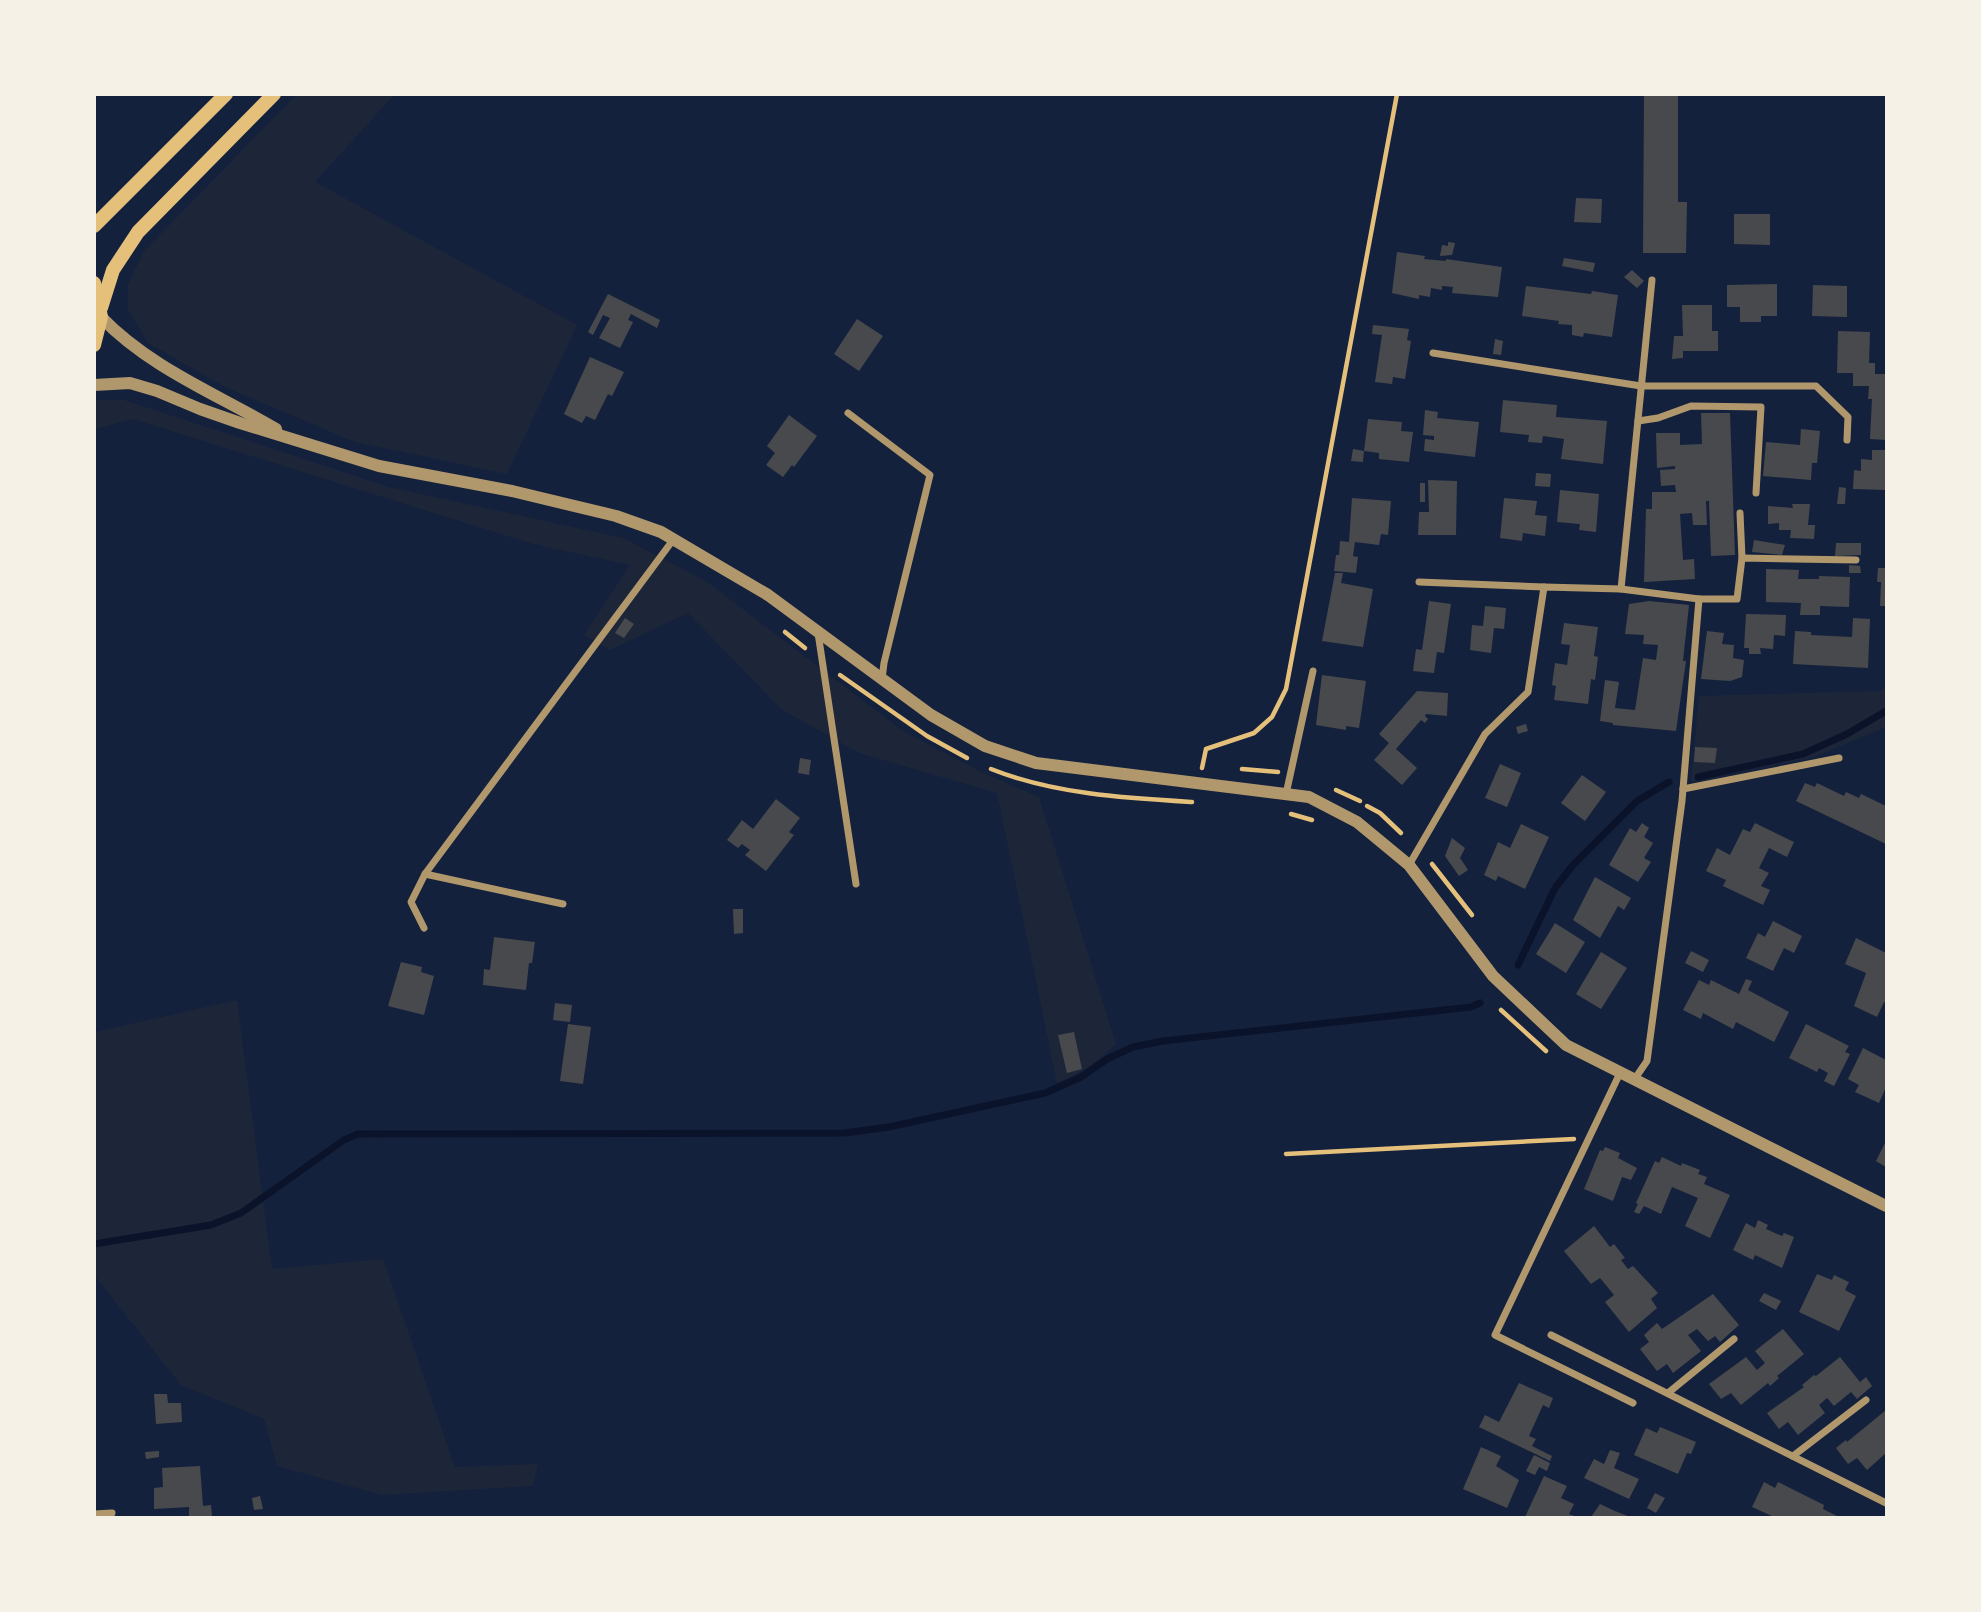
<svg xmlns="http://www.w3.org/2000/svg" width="1981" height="1612" viewBox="0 0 1981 1612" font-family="Roboto,sans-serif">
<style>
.green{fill:#1d2539}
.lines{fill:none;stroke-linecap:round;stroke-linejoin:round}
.stream{stroke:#0b132b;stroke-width:7}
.building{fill:#48494c}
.path{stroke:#e5c07b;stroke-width:4.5}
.minor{stroke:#b1986c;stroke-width:7}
.tertiary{stroke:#b1986c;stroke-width:12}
.secondary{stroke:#e5c07b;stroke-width:14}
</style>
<rect width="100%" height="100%" fill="#14213d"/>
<g class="green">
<path d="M394,95L315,182L577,325L507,474L355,442L227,388L148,343L128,310V284L144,251L296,95Z"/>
<path d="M95,400H124L389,487L623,538L706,581L903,731L981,772L1039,797L1116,1044L1087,1069L1057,1083L997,793L859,753L781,709L688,613L610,650L584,635L630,565L533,544L133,419L95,429Z"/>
<path d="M1886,688V727L1814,757L1691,782L1699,696L1880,691Z"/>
<path d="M237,1000L272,1269L383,1259L455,1467L538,1464L533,1486L382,1495L277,1466L264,1419L181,1385L95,1276V1032Z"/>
</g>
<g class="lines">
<g class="stream">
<path d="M1698,777L1803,754L1847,734L1886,711"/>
<path d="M1518,965L1555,888L1573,865L1637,801L1669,782"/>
<path d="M94,1244L211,1225L241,1213L344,1140L358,1134L845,1133L889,1127L1045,1093L1081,1077L1107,1059L1133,1047L1163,1041L1471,1007L1480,1003"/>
</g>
</g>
<g class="building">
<path d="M1644,94H1678V202H1687L1686,253H1643Z"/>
<path d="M1576,198L1602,199L1601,223L1574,222Z"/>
<path d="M1734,214H1770V245L1734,244Z"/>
<path d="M1448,242L1455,243L1452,255L1440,256L1442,245L1448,246Z"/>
<path d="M1397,252L1425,256L1424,259L1446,261V259L1502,267L1498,297L1452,293L1453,287L1442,286V290L1431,288L1430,297L1419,295V299L1392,293Z"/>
<path d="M1564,258L1595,263L1593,272L1562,266Z"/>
<path d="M1632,270L1644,281L1637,288L1624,277Z"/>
<path d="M1777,284V316H1761V322H1740V307H1727V285Z"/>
<path d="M1813,285L1847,286V317L1812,316Z"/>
<path d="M1526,286L1591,294L1592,291L1618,295L1612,337L1584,333L1583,337L1572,335V325L1558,324L1559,321L1522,316Z"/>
<path d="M608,294L660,320L657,328L631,314L628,320L633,322L620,348L599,338L610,318L603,315L593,335L588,332Z"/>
<path d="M1682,305H1712V331H1718V351H1683V358L1672,359L1674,336H1683Z"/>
<path d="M857,319L883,336L859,371L834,354Z"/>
<path d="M1373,325L1409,329L1407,340L1411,341L1405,379L1393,377L1392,384L1375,382L1382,335L1372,334Z"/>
<path d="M1838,331L1870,332L1869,363H1875V374H1885L1886,440L1870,439L1872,399H1868L1869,386H1853V373H1837Z"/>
<path d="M1495,339L1503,341L1501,355L1493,354Z"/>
<path d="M590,357L624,372L612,396L608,394L595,420L586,416L582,423L564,414Z"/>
<path d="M1503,400L1557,405L1556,417L1607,421L1603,464L1561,459L1564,439L1543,436L1542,443L1528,442L1529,435L1500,432Z"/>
<path d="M1425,410L1438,412L1437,418L1479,422L1475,457L1424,451L1425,439L1434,440V436L1423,435Z"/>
<path d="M1701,413H1730L1735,555L1711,556L1709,501H1706L1707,525H1693L1692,513L1680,514L1683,560L1694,559L1695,579L1644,582L1646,509H1652V492H1676L1675,485L1661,486L1660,470L1675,469V466L1657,468L1656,433H1680V445L1702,444Z"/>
<path d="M789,415L817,436L794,467L792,465L783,477L766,465L775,453L767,446Z"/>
<path d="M1368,419L1402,422L1401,431L1413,432L1409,462L1379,459V453L1364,451L1363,462L1351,461L1353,449L1364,451Z"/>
<path d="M1801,429L1820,431L1817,463H1812L1811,480L1763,476L1766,442L1800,445Z"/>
<path d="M1872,450H1886V490L1853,489L1854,470L1861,471V459L1872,460Z"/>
<path d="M1536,473L1551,474L1550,487L1535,486Z"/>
<path d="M1428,480L1457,481L1456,535H1418L1419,512H1429Z"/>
<rect x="1420" y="483" width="5" height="19"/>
<path d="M1839,487L1846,488L1845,504H1837Z"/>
<path d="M1560,490L1599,494L1596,532L1579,530L1580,524L1557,522Z"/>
<path d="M1352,498L1391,501L1388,535L1381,534L1379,545L1355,542L1353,556L1358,557L1356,573L1334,571L1336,555H1339L1340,541L1349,542Z"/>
<path d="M1504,498L1537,501L1535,515L1547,516L1545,536L1523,533L1522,541L1500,538Z"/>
<path d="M1792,504H1810L1808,525H1815L1814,539L1790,538L1791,530H1779V523L1768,524V506L1793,508Z"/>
<path d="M1754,540L1785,545L1782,555L1752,552Z"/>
<path d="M1836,543H1861V555L1835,556Z"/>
<path d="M1849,565L1860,566L1861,573H1849Z"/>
<path d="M1878,568H1886V606H1880L1881,582H1877Z"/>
<path d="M1766,569L1799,570L1798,579H1819V576L1850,577L1849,607L1820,606V615H1800L1801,603L1766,602Z"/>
<path d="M1335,573H1343L1341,583L1373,589L1363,647L1322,641Z"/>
<path d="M1429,601L1451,604L1444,653L1437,652L1434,673L1413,671L1416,649L1422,650Z"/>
<path d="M1649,601L1689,605L1683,661H1686L1676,731L1613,725V723L1600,721L1605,680L1619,682L1615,708L1635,710L1643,658L1656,660L1658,645L1643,644L1644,635L1625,634L1629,604Z"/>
<path d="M1485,606L1506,608L1504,629L1494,628L1491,653L1470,650L1472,625L1483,626Z"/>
<path d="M1746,614L1786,615L1785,636L1774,635L1773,649L1760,648L1761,654H1749V648H1744Z"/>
<path d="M625,618L634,624L624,638L615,633Z"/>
<path d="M1853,618L1870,619L1868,668L1793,664L1795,631L1811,632V635L1852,637Z"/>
<path d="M1564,623L1598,627L1594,656L1598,657L1595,680L1591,679L1588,704L1554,700L1556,686L1552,685L1555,663L1567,665L1570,645L1561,644Z"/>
<path d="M1707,631L1724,633L1722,644L1734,645L1733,658L1744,660L1742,677L1730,681L1701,679Z"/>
<path d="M1322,675L1366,681L1359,728L1346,726V730L1316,725Z"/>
<path d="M1417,691L1448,693L1447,716L1426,714L1425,716L1428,719L1425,723L1421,720L1396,749L1417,768L1402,785L1374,760L1389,743L1379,734Z"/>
<path d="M1526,724L1528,731L1518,734L1516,727Z"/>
<path d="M1695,747L1717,748L1715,763L1694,762Z"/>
<path d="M800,758L811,760L809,775L798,773Z"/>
<path d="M1500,764L1521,773L1507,807L1485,798Z"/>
<path d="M1582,775L1606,792L1585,821L1561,803Z"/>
<path d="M1805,783L1815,787L1817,783L1844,796L1846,792L1859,798L1861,794L1886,806V844L1796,801Z"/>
<path d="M776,799L800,818L789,832L794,835L766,871L745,855L750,850L742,844L738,848L727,840L742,820L753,829Z"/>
<path d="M1642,823L1649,828L1644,837L1653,843L1644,858L1651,862L1638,882L1609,865L1630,828L1636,832Z"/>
<path d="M1755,823L1794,842L1787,857L1769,848L1759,868L1769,873L1761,886L1770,890L1763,905L1723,886L1726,880L1706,871L1717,848L1730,855L1743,829L1750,832Z"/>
<path d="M1521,824L1549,837L1525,889L1498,876L1496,881L1484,875L1498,842L1510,848Z"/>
<path d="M1452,838L1465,848L1460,858L1468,870L1459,876L1445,856Z"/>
<path d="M1595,877L1631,898L1624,910L1618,906L1600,938L1573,920Z"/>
<path d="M733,909H743V933L734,934Z"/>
<path d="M1773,921L1802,936L1794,953L1784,948L1773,971L1746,958L1758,933L1765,937Z"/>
<path d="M1555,923L1585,942L1566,973L1536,954Z"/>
<path d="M494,937L535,942L532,963H529L526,990L483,985L484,969L490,970Z"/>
<path d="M1856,938L1886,953V1003L1884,1002L1877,1017L1854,1006L1866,973L1845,964Z"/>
<path d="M1691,951L1709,960L1703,972L1685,963Z"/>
<path d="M1601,952L1627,968L1601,1009L1576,994Z"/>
<path d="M401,962L422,967L421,972L434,976L424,1015L388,1006Z"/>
<path d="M1746,979L1752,981L1748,990L1789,1012L1774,1042L1736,1022L1733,1029L1703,1013L1701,1019L1683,1010L1699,980L1709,985L1711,980L1739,994Z"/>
<path d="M555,1003L572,1005L570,1022L553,1020Z"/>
<path d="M568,1024L591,1027L583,1084L560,1081Z"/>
<path d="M1806,1024L1849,1046L1845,1052L1850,1054L1834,1086L1824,1081L1828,1073L1819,1068L1817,1072L1789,1058Z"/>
<path d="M1074,1032L1082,1069L1067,1073L1058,1035Z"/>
<path d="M1863,1048L1886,1060V1087L1879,1103L1855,1092L1859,1085L1848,1079Z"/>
<path d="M1886,1141V1167L1876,1161Z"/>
<path d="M1605,1147L1620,1153L1618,1158L1637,1168L1631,1180L1622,1177L1613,1201L1584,1189L1600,1150L1603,1151Z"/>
<path d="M1662,1157L1681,1166L1682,1163L1700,1170L1698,1174L1707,1177L1704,1184L1730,1195L1710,1238L1685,1226L1698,1198L1672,1187L1661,1214L1644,1206L1639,1214L1634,1212L1638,1204L1636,1203L1655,1161L1659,1163Z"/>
<path d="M1758,1220L1768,1225L1766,1229L1782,1236L1784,1233L1794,1237L1782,1268L1755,1255L1753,1260L1733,1250L1746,1223L1755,1228Z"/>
<path d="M1594,1226L1610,1247L1614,1244L1625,1258L1621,1260L1628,1269L1633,1266L1658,1293L1651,1299L1657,1308L1629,1332L1605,1302L1614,1295L1600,1278L1591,1284L1564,1251Z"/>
<path d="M1817,1274L1832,1280L1834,1275L1849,1282L1845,1290L1856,1296L1839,1331L1799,1312Z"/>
<path d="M1764,1293L1781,1301L1776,1310L1759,1301Z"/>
<path d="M1713,1294L1739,1325L1720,1342L1715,1336L1708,1341L1697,1329L1688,1335L1701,1351L1673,1373L1667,1364L1657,1371L1640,1349L1649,1342L1644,1335L1657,1323L1662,1329Z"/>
<path d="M1783,1329L1804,1354L1777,1376L1779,1378L1770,1386L1768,1383L1741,1405L1731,1393L1721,1399L1709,1384L1746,1357L1757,1370L1765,1363L1755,1351Z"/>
<path d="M1840,1357L1860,1382L1866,1377L1872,1386L1857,1399L1851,1392L1834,1406L1827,1398L1819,1405L1825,1413L1798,1435L1788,1422L1779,1429L1767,1413L1804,1387L1802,1385L1814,1375L1816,1376Z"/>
<path d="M1519,1383L1553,1398L1549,1408L1543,1405L1529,1436L1536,1439L1532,1446L1552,1456L1550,1461L1479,1427L1485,1415L1499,1422Z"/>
<path d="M154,1394H167L168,1403H181L182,1422L156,1424Z"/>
<path d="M1886,1410V1453L1867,1470L1857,1458L1848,1464L1836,1448L1846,1440L1847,1442Z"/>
<path d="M1660,1427L1696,1442L1691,1454L1687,1453L1678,1474L1634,1455L1646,1428L1657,1433Z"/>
<path d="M1481,1447L1501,1456L1496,1466L1519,1480L1507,1508L1463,1489Z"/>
<path d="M1610,1450L1620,1453L1614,1468L1639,1479L1629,1499L1584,1478L1594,1459L1604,1464Z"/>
<path d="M159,1451V1457L146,1459L145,1452Z"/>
<path d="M1534,1455L1550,1463L1547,1471L1539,1467L1535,1475L1526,1471Z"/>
<path d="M200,1466L203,1506L211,1505L212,1517H189V1507L154,1509V1488L163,1487L162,1468Z"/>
<path d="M1544,1476L1567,1486L1561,1498L1574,1504L1569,1514L1577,1517H1525Z"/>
<path d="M1764,1482L1775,1488L1778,1482L1824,1505L1823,1509L1839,1517H1774L1752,1507Z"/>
<path d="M1655,1493L1665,1498L1656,1513L1647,1508Z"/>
<path d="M260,1496L263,1509L254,1510L252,1498Z"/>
<path d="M1600,1504L1615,1511L1630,1517H1591Z"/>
</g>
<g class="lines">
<g class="path">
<path d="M785,632L805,648"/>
<path d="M840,675L927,736L967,758"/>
<path d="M1202,768L1206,749L1254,733L1272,717L1286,689L1397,94"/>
<path d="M991,769C1054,794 1124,798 1192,802"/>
<path d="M1242,769L1278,772"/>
<path d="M1336,790L1360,801"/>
<path d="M1367,806L1380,813L1401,833"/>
<path d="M1291,814L1312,820"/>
<path d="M1432,864L1472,915"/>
<path d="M1501,1010L1546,1051"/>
<path d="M1286,1154L1574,1139"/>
</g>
<g class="minor">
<path d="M1433,353L1641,386H1816L1848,417L1847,440"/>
<path d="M848,413L930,475L884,663L882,679"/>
<path d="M1638,421L1658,418L1691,406L1761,407L1756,493"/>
<path d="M1740,513L1742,558"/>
<path d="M1419,582L1544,587"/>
<path d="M1621,589L1699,599H1737L1742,558L1856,560"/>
<path d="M818,633L856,884"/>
<path d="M1683,789L1839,758"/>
<path d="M1286,794L1313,671"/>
<path d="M1409,865L1485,734L1528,692L1544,587L1621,589L1652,280"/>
<path d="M563,904L425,874L673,540"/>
<path d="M424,928L411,902L425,874"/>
<path d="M1620,1073L1495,1335L1633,1403"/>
<path d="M1634,1080L1647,1061L1682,801L1699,599"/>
<path d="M1551,1335L1886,1503"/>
<path d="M1668,1393L1734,1339"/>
<path d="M1793,1456L1866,1400"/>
<path d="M94,1514L112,1513"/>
</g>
<g class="tertiary">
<path d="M101,317C150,368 217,394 276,429"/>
<path d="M94,385L130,383L157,391L200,409L240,423L379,466L512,491L616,516L661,532L768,595L931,715L985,746L1036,763L1309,797L1357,822L1409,865L1493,976L1566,1045L1886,1206"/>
</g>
<g class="secondary">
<path d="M94,226L226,94"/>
<path d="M94,283L101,317L94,345"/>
<path d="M101,308L113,270L138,232L274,94"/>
</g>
</g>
<rect width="1981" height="1612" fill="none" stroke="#f6f1e7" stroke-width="192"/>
</svg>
